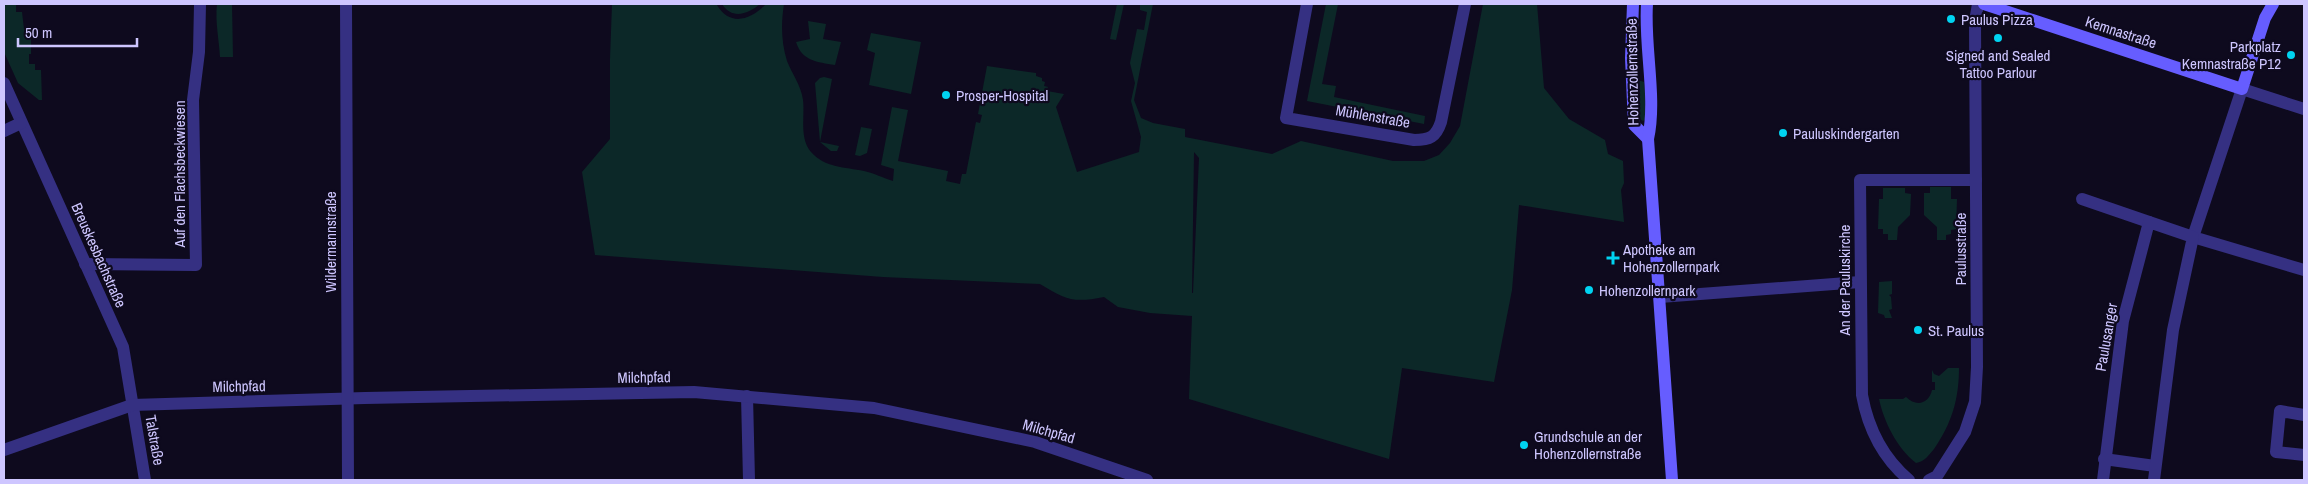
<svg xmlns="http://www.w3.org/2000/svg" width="2308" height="484" viewBox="0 0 2308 484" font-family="'Archivo Narrow',sans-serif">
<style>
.green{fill:#0c2828;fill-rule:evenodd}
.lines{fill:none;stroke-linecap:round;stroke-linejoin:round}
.minor{stroke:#353082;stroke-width:12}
.tertiary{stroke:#353082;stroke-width:12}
.secondary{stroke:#665dff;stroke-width:12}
.poi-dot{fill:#00d3f1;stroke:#0e0a1e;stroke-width:2}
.labels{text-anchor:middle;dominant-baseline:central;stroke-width:4.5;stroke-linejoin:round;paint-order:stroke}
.poi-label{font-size:15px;fill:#cec6ff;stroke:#0e0a1e;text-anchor:start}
.street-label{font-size:15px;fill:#cec6ff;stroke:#0e0a1e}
</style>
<rect width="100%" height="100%" fill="#0e0a1e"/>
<g class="green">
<path d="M4,4H16V12H22L24,29H27V32H31V54H29V64H35V70H41L42,100H39L18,83L4,52Z"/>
<path d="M217,4H232L233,57H220C219,39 215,22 217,4Z"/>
<path d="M612,4L717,5C730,27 751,20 766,4H784C781,23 781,42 787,61C792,74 801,85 803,100C805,116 799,138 811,152C825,168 845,167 864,171C874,173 883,178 893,181L894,169L881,165L892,107L908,110L898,161L948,171L946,181L960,184L962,174H966L976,122L980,123L982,115L978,114L987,66L1036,73V76L1042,78V81L1045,82L1044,86L1048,87L1047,91L1064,94L1056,107L1077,172L1139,152L1141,137L1131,101L1135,83L1130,63L1137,29L1144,30L1147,12L1140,10V4H1153L1134,100L1141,118L1153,123L1185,129V137L1272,154L1301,141L1393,161H1424L1439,155L1450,143L1460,126L1483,4H1537L1544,88L1569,119L1605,140L1608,154L1623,161L1624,183L1621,190L1624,222L1519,205L1512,290L1494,382L1402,368L1389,459L1189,399L1192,316L1150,313L1118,307L1104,297C1073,303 1066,300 1040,284L883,277L595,255L582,172L610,139V59ZM1194,152L1199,158L1193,293H1192Z"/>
<path d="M722,4H760C748,14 732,20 722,4Z"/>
<path d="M1117,4H1124L1116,40L1110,39Z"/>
<path d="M1326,4H1338L1322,84L1336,86L1334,97L1425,116L1424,124L1307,101Z"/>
<path d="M808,21L826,24L823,39L841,42L835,65C817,62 802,61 796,42L810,39Z"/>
<path d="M871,33L921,42L911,94L869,85L875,53L867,50Z"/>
<path d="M824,77L832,79L820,142L839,146L837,151H831L820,142L815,83L820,78Z"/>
<path d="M1638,80L1644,82L1647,118L1643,121L1640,119L1637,82Z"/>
<path d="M861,127L872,129L867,153L860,156L855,155Z"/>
<path d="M1930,187H1951V199H1957L1956,229L1951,230V234L1946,235V240H1937V227L1924,215V193H1930Z"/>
<path d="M1883,188H1905V193L1911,194L1910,215L1898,227L1897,240H1888V234H1883V229H1878L1879,199H1883Z"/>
<path d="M1892,281V294L1889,295L1891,297L1892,309L1889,310L1892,318H1885L1884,315L1878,313L1879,282Z"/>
<path d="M1948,368H1959C1959,399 1952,423 1934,449C1929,455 1924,462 1916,463C1897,448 1884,422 1879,399H1903L1906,397C1916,407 1929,404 1932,390H1935V382H1932V370L1934,374L1939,376Z"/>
</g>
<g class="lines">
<g class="minor">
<path d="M1307,4L1286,118L1414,140C1430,140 1436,137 1441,122L1465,4"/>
<path d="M4,83L123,347L145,480"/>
<path d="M2304,109L2242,89L2193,237L2304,270"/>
<path d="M4,131L21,123"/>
<path d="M2082,199L2149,222"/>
<path d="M85,264L196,265L193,100L199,52L200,4"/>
<path d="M1660,297L1860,282"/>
<path d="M747,396L749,480"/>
<path d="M2304,415L2280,411L2276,452L2304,455"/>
<path d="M4,450L132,405L365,398L694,392L874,408L1035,442L1147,480"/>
<path d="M2104,459L2155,466"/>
<path d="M1909,480C1883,458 1868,428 1862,395L1860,180H1976"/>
<path d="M1929,480L1937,476L1965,432L1975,402L1977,367L1975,21L1978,4"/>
<path d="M2103,480L2123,321L2149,222L2193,237L2173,330L2154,480"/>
</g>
<path class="tertiary" d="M346,4L348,480"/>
<g class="secondary">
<path d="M1633,4L1631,58L1634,125L1648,139"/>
<path d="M1647,4C1644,47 1657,98 1648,139L1672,480"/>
<path d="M1984,4L2242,89L2265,18L2273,4"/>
</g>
</g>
<g class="poi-dot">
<circle cx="1951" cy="19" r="5"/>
<circle cx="1998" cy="38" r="5"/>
<circle cx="2291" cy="55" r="5"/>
<circle cx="946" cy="95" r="5"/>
<circle cx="1783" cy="133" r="5"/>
<path d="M1610.5 250.5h5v5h5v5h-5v5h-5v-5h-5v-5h5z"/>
<circle cx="1589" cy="290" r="5"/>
<circle cx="1918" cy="330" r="5"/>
<circle cx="1524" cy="445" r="5"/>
</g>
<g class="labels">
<g class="poi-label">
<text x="1961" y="19">Paulus Pizza</text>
<text x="2281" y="46" text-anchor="end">Parkplatz<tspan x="2281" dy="17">Kemnastraße P12</tspan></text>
<text x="1998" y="55" text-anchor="middle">Signed and Sealed<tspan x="1998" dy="17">Tattoo Parlour</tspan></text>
<text x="956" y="95">Prosper-Hospital</text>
<text x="1793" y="133">Pauluskindergarten</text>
<text x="1623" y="249">Apotheke am<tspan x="1623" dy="17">Hohenzollernpark</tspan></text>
<text x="1599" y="290">Hohenzollernpark</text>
<text x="1928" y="330">St. Paulus</text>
<text x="1534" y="436">Grundschule an der<tspan x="1534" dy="17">Hohenzollernstraße</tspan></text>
</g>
<g class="street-label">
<text transform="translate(2121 32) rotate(18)">Kemnastraße</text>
<text transform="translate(1632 72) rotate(-91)">Hohenzollernstraße</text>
<text transform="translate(1373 116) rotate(10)">Mühlenstraße</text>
<text transform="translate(179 174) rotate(-90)">Auf den Flachsbeckwiesen</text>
<text transform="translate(330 242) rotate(-90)">Wildermannstraße</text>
<text transform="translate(1960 249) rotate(-90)">Paulusstraße</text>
<text transform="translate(99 255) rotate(66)">Breuskesbachstraße</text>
<text transform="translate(1844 280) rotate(-90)">An der Pauluskirche</text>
<text transform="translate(2106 337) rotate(-80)">Paulusanger</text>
<text transform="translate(644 377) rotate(-1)">Milchpfad</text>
<text transform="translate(239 386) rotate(-1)">Milchpfad</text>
<text transform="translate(1049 431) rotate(16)">Milchpfad</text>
<text transform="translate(155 440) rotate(80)">Talstraße</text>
</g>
</g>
<rect width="2308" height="484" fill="none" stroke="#cec6ff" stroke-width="10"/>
<path d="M18 38v8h119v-8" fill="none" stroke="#cec6ff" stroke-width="2.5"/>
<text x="25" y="38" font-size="15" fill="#cec6ff" stroke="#0e0a1e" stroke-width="4" paint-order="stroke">50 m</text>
</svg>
